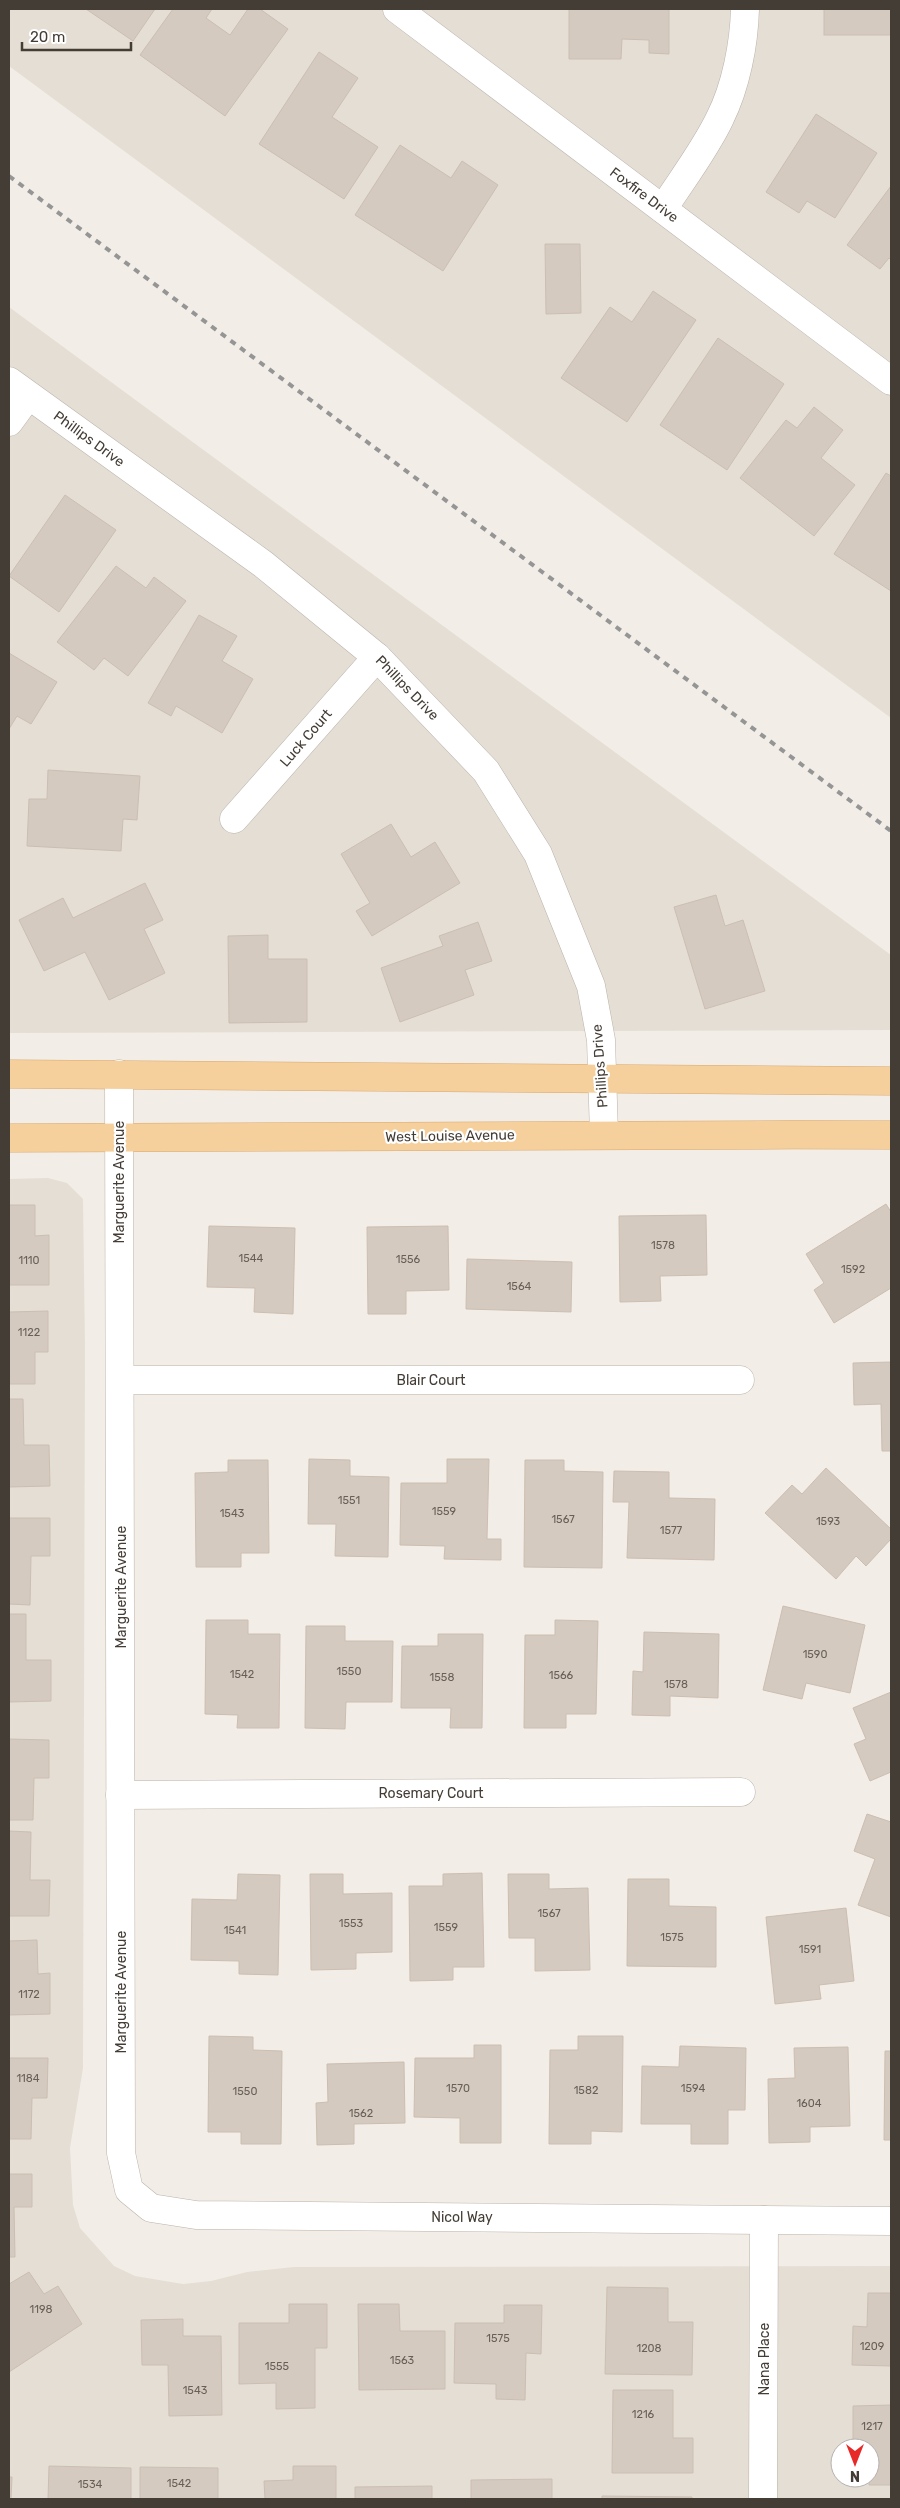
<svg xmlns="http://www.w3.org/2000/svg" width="900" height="2508" viewBox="0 0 900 2508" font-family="Rubik,sans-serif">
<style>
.residential{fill:#e5ded5;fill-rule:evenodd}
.building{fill:#d5cac0;stroke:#ccbeb1}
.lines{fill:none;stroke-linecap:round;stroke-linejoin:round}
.minor-casing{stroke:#bcb3aa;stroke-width:29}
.major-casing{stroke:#d9a96d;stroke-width:29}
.minor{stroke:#fff;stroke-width:28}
.major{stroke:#f5cf9c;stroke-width:28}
.rail{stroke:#959595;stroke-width:4;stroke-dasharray:6 6;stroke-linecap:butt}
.labels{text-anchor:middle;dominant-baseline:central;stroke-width:4.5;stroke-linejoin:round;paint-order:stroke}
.number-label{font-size:11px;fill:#686058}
.street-label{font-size:14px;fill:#443d36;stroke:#fff}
</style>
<rect width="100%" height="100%" fill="#f2ede7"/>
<g class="residential">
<path d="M9,9H891V718L9,66Z"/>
<path d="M9,307L891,955V1030L9,1033Z"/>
<path d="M48,1178L67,1183L83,1199L85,1347L83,2068L70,2148L73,2205L80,2228L114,2266L135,2276L183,2284L211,2281L247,2272L294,2267L891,2266V2499H9V1179ZM840,2448H870V2478H840Z"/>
</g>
<g class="building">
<path d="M86,9H155L133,41Z"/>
<path d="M173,9H212L206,18L230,35L248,9H260L288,29L225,116L140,55Z"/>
<path d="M569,9H669V54L649,53V40L622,39L621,59H569Z"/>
<rect x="824" y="9" width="67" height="26"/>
<path d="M319,52L358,78L332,117L378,147L344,199L259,144Z"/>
<path d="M816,114L877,153L835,218L807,201L799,213L766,192Z"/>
<path d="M400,145L451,178L462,161L498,185L443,271L355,215Z"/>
<path d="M891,186V260L889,258L880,269L847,245Z"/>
<path d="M545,244H580L581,313L546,314Z"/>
<path d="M653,291L696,320L627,422L561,378L610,307L632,322Z"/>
<path d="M718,338L784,384L727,470L660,425Z"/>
<path d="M814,407L843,430L821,458L855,485L814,536L740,478L786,420L797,428Z"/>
<path d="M886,473L891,476V591L834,554Z"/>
<path d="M65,495L116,530L59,612L9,576Z"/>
<path d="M116,566L146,588L154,577L186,601L128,676L104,658L94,670L57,642Z"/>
<path d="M199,615L237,636L222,661L253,679L222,733L176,706L171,716L148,703Z"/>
<path d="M9,653L57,682L31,724L17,716L9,729Z"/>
<path d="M48,770L140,776L137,820L123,819L121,851L27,846L29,799H47Z"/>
<path d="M391,824L411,857L435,842L460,883L372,936L356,911L370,903L341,854Z"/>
<path d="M145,883L163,920L144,929L165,973L109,1000L85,952L44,971L19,920L63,898L73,918Z"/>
<path d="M716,895L725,926L743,920L765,991L705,1009L674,907Z"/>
<path d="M478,922L492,961L465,970L474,995L400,1022L381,968L443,946L439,936Z"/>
<path d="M268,935V959H307V1022L229,1023L228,936Z"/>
<path d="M886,1204L891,1212V1288L834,1323L814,1290L824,1283L806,1254Z"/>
<path d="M9,1205H35V1236L49,1235V1285H9Z"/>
<path d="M706,1215L707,1275L660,1276L661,1301L620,1302L619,1216Z"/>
<path d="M209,1226L295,1228L293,1314L254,1312L255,1288L207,1287Z"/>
<path d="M448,1226L449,1290L406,1291V1314H368L367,1227Z"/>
<path d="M467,1259L572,1262L571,1312L466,1309Z"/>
<path d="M48,1311V1352H35V1384H9V1312Z"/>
<path d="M891,1362V1451H882L881,1404L854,1405L853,1363Z"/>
<path d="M9,1399H23L24,1445H49L50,1486L9,1487Z"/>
<path d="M309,1459L350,1460V1476L389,1477L388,1557L335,1556L336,1524H308Z"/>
<path d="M447,1459H489L487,1539H501V1560L444,1559L445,1546L400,1545L401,1483H447Z"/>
<path d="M228,1460H268L269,1553H241V1567H196L195,1473L228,1472Z"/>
<path d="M525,1460H564V1471L603,1472L602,1568L524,1567Z"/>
<path d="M826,1468L891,1529V1539L866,1566L856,1556L836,1579L765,1513L792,1485L802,1494Z"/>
<path d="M614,1471L669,1472V1498L715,1499L714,1560L627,1558L629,1502H613Z"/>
<path d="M9,1518H50V1556H31L30,1605L9,1604Z"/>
<path d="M783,1606L865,1625L850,1693L806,1683L802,1699L763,1690Z"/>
<path d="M9,1614H26V1660H51V1701L9,1702Z"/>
<path d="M206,1620H248V1634H280L279,1728H237L238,1715L205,1714Z"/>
<path d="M555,1620L598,1621L596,1714H566V1728H524L525,1635H555Z"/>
<path d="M306,1626H345V1641H393L392,1702H346L345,1729L305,1728Z"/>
<path d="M644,1632L719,1634L718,1698L670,1696V1716L632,1715L633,1671L643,1672Z"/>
<path d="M438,1634H483L482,1728H450L451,1708H401L402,1646H438Z"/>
<path d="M891,1692V1772L870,1781L854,1744L866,1739L853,1708Z"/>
<path d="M9,1739L49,1740V1778H34L33,1820H9Z"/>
<path d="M867,1814L891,1822V1917L858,1905L875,1859L854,1851Z"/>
<path d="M9,1831L31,1832L30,1880H50L49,1916H9Z"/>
<path d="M482,1873L484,1967H453V1980L410,1981L409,1886H443V1874Z"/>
<path d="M238,1874L280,1875L278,1975L239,1974V1961L191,1960L192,1899L237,1900Z"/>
<path d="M310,1874H343V1894L392,1893V1952L356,1953V1969L311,1970Z"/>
<path d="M508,1874H549V1889L588,1888L590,1970L535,1971V1938H509Z"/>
<path d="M628,1879H669V1906L716,1907V1967L627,1966Z"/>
<path d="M846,1908L854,1981L819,1985L821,1999L775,2004L766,1917Z"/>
<path d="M37,1940L38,1974L50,1973V2014L9,2015V1941Z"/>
<path d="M209,2036L253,2037V2050L282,2051L281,2144H241V2132H208Z"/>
<path d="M578,2036H623L622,2132L591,2131V2144H549L550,2050H578Z"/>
<path d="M474,2045H501V2143H460V2118L414,2117L415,2058H474Z"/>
<path d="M680,2046L746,2048L745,2110H728V2144H691V2124H641L642,2066L679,2067Z"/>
<path d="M848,2047L850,2126L810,2127V2142L769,2143L768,2079L795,2078L794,2048Z"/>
<path d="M885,2051H891V2140H884Z"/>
<path d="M9,2058H48L47,2098H32L31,2139H9Z"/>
<path d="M404,2062L405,2123L354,2124V2144L317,2145L316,2103L328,2102L327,2064Z"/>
<path d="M9,2174H32V2207H14L15,2257H9Z"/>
<path d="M29,2272L44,2294L58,2286L82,2324L9,2372V2284Z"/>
<path d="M607,2287L668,2288V2322H693L692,2375L605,2374Z"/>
<path d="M868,2293H891V2366L852,2365L853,2326L867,2327Z"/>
<path d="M289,2304H327V2348H315V2408L276,2409V2383L239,2384V2323H289Z"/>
<path d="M358,2304H399L400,2331H445V2389L359,2390Z"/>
<path d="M504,2305H542L541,2354L526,2353L525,2400L496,2399V2384L454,2383L455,2323H504Z"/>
<path d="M183,2319V2336H221L222,2415L169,2416L168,2365H142L141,2320Z"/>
<path d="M613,2390H673V2438H693V2473H612Z"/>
<path d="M891,2405V2485H869L870,2448L869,2446L853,2447V2406Z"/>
<path d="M49,2466L131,2468V2499H48Z"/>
<path d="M293,2466H336V2499H265L264,2481L293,2480Z"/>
<path d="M140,2467L218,2468V2499H140Z"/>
<path d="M9,2477H12L11,2499H9Z"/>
<path d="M552,2479V2499H471V2480Z"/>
<path d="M432,2486V2499H355V2487Z"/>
<path d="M602,2496L692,2497V2499H602Z"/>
</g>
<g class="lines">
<defs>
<g id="minor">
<path d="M397,9L891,381"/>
<path d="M663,209C681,181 706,148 720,118C736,86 744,44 745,9"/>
<path d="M9,381L263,564L377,657L486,771L538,854L591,986L601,1040L604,1134"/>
<path d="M9,422L28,396"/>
<path d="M234,819L377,657"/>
<path d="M119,1074L121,2153L129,2190L151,2208L196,2215L891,2221"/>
<path d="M121,1380H740"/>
<path d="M120,1795L741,1792"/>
<path d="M763,2499L764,2220"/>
</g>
<g id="major">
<path d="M9,1074L891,1081"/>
<path d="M9,1138C303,1138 597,1134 891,1135"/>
</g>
</defs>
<use href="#minor" class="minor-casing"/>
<use href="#major" class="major-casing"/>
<use href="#minor" class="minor"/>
<use href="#major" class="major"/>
<path class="rail" d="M9,176L891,831"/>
</g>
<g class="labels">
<g class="number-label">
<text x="663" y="1245">1578</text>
<text x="251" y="1258">1544</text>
<text x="408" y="1259">1556</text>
<text x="29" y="1260">1110</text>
<text x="853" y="1269">1592</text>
<text x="519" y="1286">1564</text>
<text x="29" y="1332">1122</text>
<text x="349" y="1500">1551</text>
<text x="444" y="1511">1559</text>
<text x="232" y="1513">1543</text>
<text x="563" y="1519">1567</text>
<text x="828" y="1521">1593</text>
<text x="671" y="1530">1577</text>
<text x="815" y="1654">1590</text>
<text x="349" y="1671">1550</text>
<text x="242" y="1674">1542</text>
<text x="561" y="1675">1566</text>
<text x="442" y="1677">1558</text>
<text x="676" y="1684">1578</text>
<text x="549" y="1913">1567</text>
<text x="351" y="1923">1553</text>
<text x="446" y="1927">1559</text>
<text x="235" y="1930">1541</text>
<text x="672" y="1937">1575</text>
<text x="810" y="1949">1591</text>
<text x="29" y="1994">1172</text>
<text x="28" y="2078">1184</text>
<text x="458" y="2088">1570</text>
<text x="693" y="2088">1594</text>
<text x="586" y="2090">1582</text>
<text x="245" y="2091">1550</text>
<text x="809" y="2103">1604</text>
<text x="361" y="2113">1562</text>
<text x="41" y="2309">1198</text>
<text x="498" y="2338">1575</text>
<text x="872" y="2346">1209</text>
<text x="649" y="2348">1208</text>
<text x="402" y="2360">1563</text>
<text x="277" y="2366">1555</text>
<text x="195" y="2390">1543</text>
<text x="643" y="2414">1216</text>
<text x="872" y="2426">1217</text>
<text x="179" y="2483">1542</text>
<text x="90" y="2484">1534</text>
</g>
<g class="street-label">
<text transform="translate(644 195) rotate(37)">Foxfire Drive</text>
<text transform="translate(89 439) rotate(36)">Phillips Drive</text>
<text transform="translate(407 688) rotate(46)">Phillips Drive</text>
<text transform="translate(306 738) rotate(-49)">Luck Court</text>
<text transform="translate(600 1066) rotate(-94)">Phillips Drive</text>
<text transform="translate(450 1136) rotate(-1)">West Louise Avenue</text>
<text transform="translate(119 1182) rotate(-90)">Marguerite Avenue</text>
<text x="431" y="1380">Blair Court</text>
<text transform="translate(121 1587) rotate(-90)">Marguerite Avenue</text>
<text x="431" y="1793">Rosemary Court</text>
<text transform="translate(121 1992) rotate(-90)">Marguerite Avenue</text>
<text x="462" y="2217">Nicol Way</text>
<text transform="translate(764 2359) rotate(-90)">Nana Place</text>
</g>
</g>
<rect width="900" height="2508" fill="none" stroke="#443d36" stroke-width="20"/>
<g transform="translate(855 2463) rotate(180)"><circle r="24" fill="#ffffff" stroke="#b4b1af"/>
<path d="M0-4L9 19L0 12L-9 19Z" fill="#e72a28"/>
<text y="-8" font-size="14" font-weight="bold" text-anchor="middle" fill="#443d36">N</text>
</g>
<path d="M22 42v8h109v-8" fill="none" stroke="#443d36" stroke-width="2.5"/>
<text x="30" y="42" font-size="15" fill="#443d36" stroke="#ffffff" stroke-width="4" paint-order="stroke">20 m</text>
</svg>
